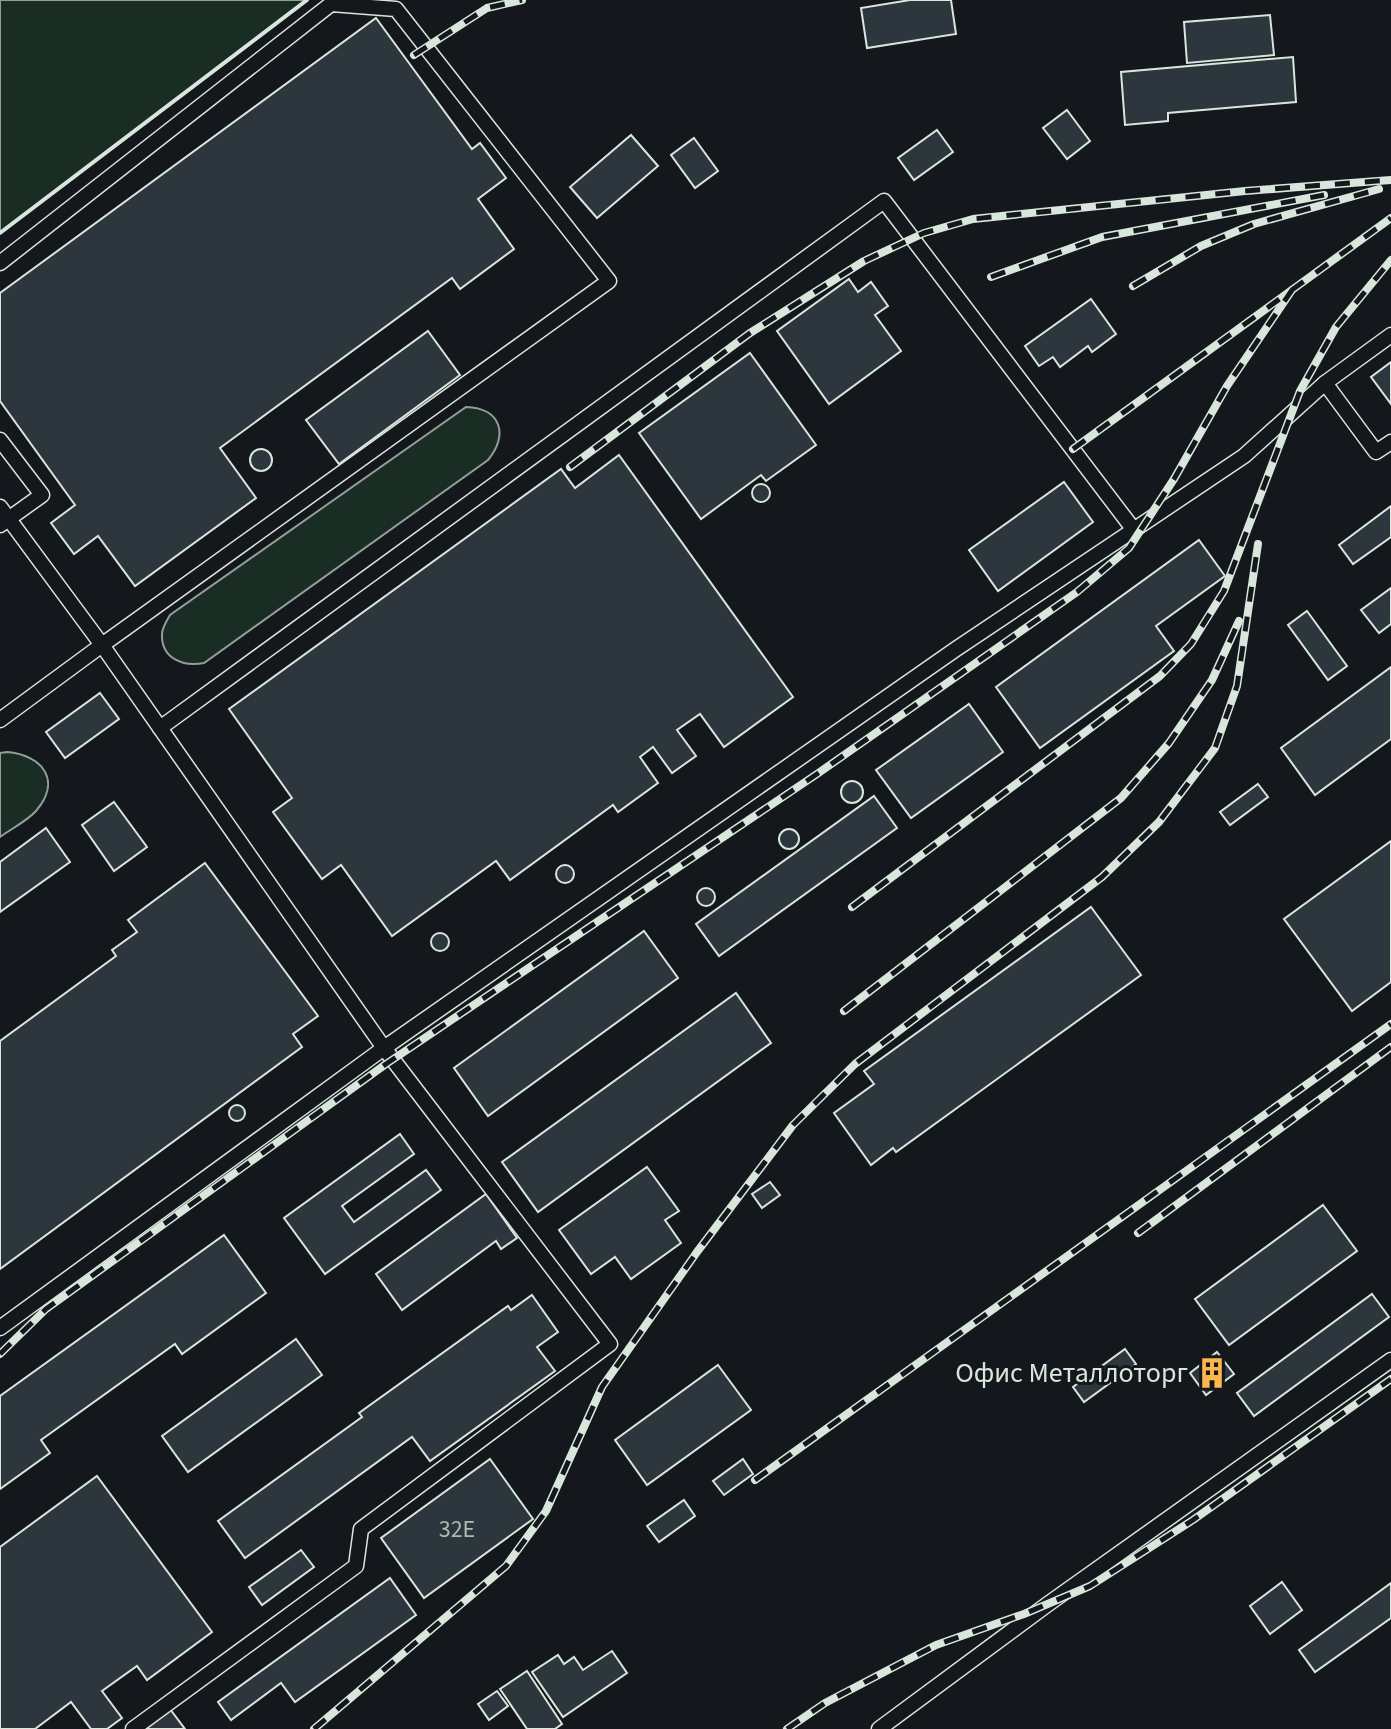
<svg xmlns="http://www.w3.org/2000/svg" width="1391" height="1729" viewBox="0 0 1391 1729" font-family="'Source Sans 3',sans-serif">
<style>
.green{fill:#1a2d24;stroke:#939e99;stroke-width:2}
.building{fill:#2c363c;stroke:#d8e6dc;stroke-width:2}
.lines{fill:none;stroke-linecap:round;stroke-linejoin:round}
.minor-casing{stroke:#d8e6dc;stroke-width:17}
.minor{stroke:#14181c;stroke-width:14}
.rail-casing{stroke:#d8e6dc;stroke-width:8}
.rail{stroke:#14181c;stroke-width:5;stroke-dasharray:15;stroke-linecap:butt}
.wall{stroke:#d8e6dc;stroke-width:4}
.labels{text-anchor:middle;dominant-baseline:central;stroke-width:6;stroke-linejoin:round;paint-order:stroke}
.number-label{font-size:24px;fill:#adbab4}
.poi-label{font-size:28px;fill:#d8e6dc;stroke:#14181c;text-anchor:end}
</style>
<rect width="100%" height="100%" fill="#14181c"/>
<g class="green">
<path d="M0,0H307L0,233Z"/>
<path d="M466,407C501,408 509,435 488,460L204,663C184,667 161,659 162,634C162,628 167,620 170,615Z"/>
<path d="M7,752C43,755 62,781 36,811C27,821 11,829 0,837V753Z"/>
</g>
<g class="building">
<path d="M910,0H951L956,34L867,48L861,8Z"/>
<path d="M1270,15L1274,55L1187,63L1184,22Z"/>
<path d="M376,18L472,149L480,143L506,178L478,199L514,249L460,289L452,278L220,448L256,498L135,586L98,536L74,554L51,523L75,505L0,401V293Z"/>
<path d="M1293,57L1296,102L1168,113V121L1125,125L1121,72Z"/>
<path d="M1067,110L1090,141L1067,159L1043,128Z"/>
<path d="M937,130L953,152L914,180L898,158Z"/>
<path d="M631,135L658,166L597,218L570,187Z"/>
<path d="M694,138L718,171L695,188L671,155Z"/>
<path d="M849,279L858,292L871,282L888,306L875,315L901,351L829,404L777,331Z"/>
<path d="M1091,299L1116,334L1092,352L1088,346L1060,367L1053,357L1039,366L1025,346Z"/>
<path d="M428,331L460,375L339,464L306,420Z"/>
<path d="M750,353L816,445L766,481L761,475L701,519L639,433Z"/>
<path d="M1391,362V404L1371,377Z"/>
<circle cx="261" cy="460" r="11"/>
<path d="M619,455L793,697L724,747L700,714L677,730L696,756L672,773L653,747L640,757L658,783L618,812L613,805L510,880L496,861L392,936L341,865L322,879L273,812L292,798L229,709L561,469L575,488Z"/>
<path d="M1064,482L1093,522L998,591L969,550Z"/>
<circle cx="761" cy="493" r="9"/>
<path d="M1391,506V537L1353,564L1339,545Z"/>
<path d="M1199,540L1225,576L1156,626L1174,651L1040,748L996,687Z"/>
<path d="M1391,588V624L1379,633L1361,610Z"/>
<path d="M1307,611L1347,666L1328,680L1288,625Z"/>
<path d="M1391,667V739L1315,795L1281,748Z"/>
<path d="M100,693L119,719L65,758L46,732Z"/>
<path d="M969,704L1003,752L911,818L876,770Z"/>
<circle cx="852" cy="792" r="11"/>
<path d="M1258,784L1268,797L1230,825L1220,812Z"/>
<path d="M874,796L897,828L719,956L696,924Z"/>
<path d="M114,802L147,847L114,871L82,825Z"/>
<path d="M46,828L70,862L0,912V862Z"/>
<circle cx="789" cy="839" r="10"/>
<path d="M1391,841V982L1352,1011L1284,919Z"/>
<path d="M205,863L318,1016L293,1034L302,1047L0,1269V1041L116,956L112,950L137,932L128,920Z"/>
<circle cx="565" cy="874" r="9"/>
<circle cx="706" cy="897" r="9"/>
<path d="M1091,907L1141,975L896,1152L893,1148L871,1165L834,1113L874,1084L864,1071Z"/>
<path d="M644,931L678,978L488,1116L454,1068Z"/>
<circle cx="440" cy="942" r="9"/>
<path d="M736,993L771,1043L538,1212L502,1162Z"/>
<circle cx="237" cy="1113" r="8"/>
<path d="M400,1134L414,1154L342,1206L354,1222L426,1170L441,1190L325,1274L284,1218Z"/>
<path d="M647,1167L679,1211L665,1220L681,1243L631,1279L615,1257L591,1274L559,1230Z"/>
<path d="M770,1182L780,1195L762,1208L752,1194Z"/>
<path d="M486,1194L517,1238L501,1249L496,1241L402,1310L376,1274Z"/>
<path d="M1323,1205L1357,1251L1229,1345L1195,1299Z"/>
<path d="M224,1235L266,1293L182,1354L175,1344L41,1440L50,1453L0,1489V1396Z"/>
<path d="M1372,1294L1389,1317L1254,1416L1237,1393Z"/>
<path d="M532,1295L558,1332L537,1347L555,1371L430,1461L412,1437L245,1558L218,1521L362,1417L359,1413L508,1306L511,1310Z"/>
<path d="M296,1339L322,1375L188,1472L162,1436Z"/>
<path d="M1125,1349L1136,1364L1084,1402L1073,1387Z"/>
<path d="M1217,1352L1234,1374L1206,1395L1190,1373Z"/>
<path d="M718,1365L751,1410L647,1485L615,1440Z"/>
<path d="M490,1459L533,1519L424,1598L381,1538Z"/>
<path d="M743,1459L753,1474L724,1495L713,1481Z"/>
<path d="M97,1476L212,1632L147,1680L137,1666L102,1691L122,1718L107,1729H91L71,1702L35,1729H0V1547Z"/>
<path d="M684,1500L695,1516L659,1542L647,1526Z"/>
<path d="M301,1550L314,1567L262,1605L249,1587Z"/>
<path d="M390,1578L416,1615L295,1702L281,1683L231,1720L218,1702Z"/>
<path d="M1282,1582L1302,1610L1270,1634L1250,1606Z"/>
<path d="M1391,1583V1618L1315,1672L1299,1650Z"/>
<path d="M612,1651L627,1673L563,1717L532,1672L558,1655L564,1664L574,1657L583,1670Z"/>
<path d="M527,1671L562,1724L555,1729H527L500,1689Z"/>
<path d="M497,1691L508,1706L489,1720L478,1704Z"/>
<path d="M170,1709L185,1729H143Z"/>
</g>
<g class="lines">
<defs>
<g id="minor">
<path d="M0,263L331,4L396,9L609,281L102,645L0,507"/>
<path d="M1325,383L1376,452L1391,442"/>
<path d="M0,440L42,495L0,525"/>
<path d="M0,720L102,645L384,1048L0,1328"/>
<path d="M160,728L884,201L1134,530"/>
<path d="M133,1729L356,1566L361,1529L610,1344L384,1048L956,649L1244,456L1325,383L1391,335"/>
<path d="M879,1729L1048,1604L1391,1360"/>
</g>
</defs>
<use href="#minor" class="minor-casing"/>
<use href="#minor" class="minor"/>
<defs>
<g id="rail">
<path d="M414,55L487,8L522,0"/>
<path d="M991,277L1102,237L1324,195"/>
<path d="M1133,286L1201,246L1254,224L1379,189"/>
<path d="M1073,449L1391,218"/>
<path d="M570,467L750,333L864,261L924,233L973,219L1245,191L1391,180"/>
<path d="M852,907L1160,676L1191,644L1224,591L1300,391L1336,327L1391,260"/>
<path d="M844,1011L1121,798L1169,743L1212,680L1239,621"/>
<path d="M1138,1233L1391,1047"/>
<path d="M0,1354L46,1309L386,1064L817,774L1077,592L1129,548L1174,479L1227,386L1292,290"/>
<path d="M755,1480L1391,1024"/>
<path d="M314,1729L506,1566L546,1511L602,1387L697,1252L793,1125L855,1064L1102,877L1159,822L1215,748L1237,686L1258,544"/>
<path d="M787,1729L825,1703L936,1645L1024,1614L1090,1586L1193,1520L1391,1379"/>
</g>
</defs>
<use href="#rail" class="rail-casing"/>
<use href="#rail" class="rail"/>
<path class="wall" d="M0,233L307,0"/>
</g>
<defs>
<symbol id="building-bare" viewBox="-9 -9 18 18"><path d="M-4-6H4V6H1V3H-1V6H-4ZM-2.5-4.3h1.7v1.8h-1.7ZM.8-4.3h1.7v1.8H.8ZM-2.5-1h1.7V.8h-1.7ZM.8-1h1.7V.8H.8Z" fill="#ffb74d" stroke="#14181c" stroke-width="2.5" paint-order="stroke"/></symbol>
</defs>
<g fill-rule="evenodd">
<use href="#building-bare" x="1190" y="1351" width="44" height="44"/>
</g>
<g class="labels">
<g class="number-label">
<text x="457" y="1529">32Е</text>
</g>
<g class="poi-label">
<text x="1188" y="1373">Офис Металлоторг</text>
</g>
</g>
</svg>
